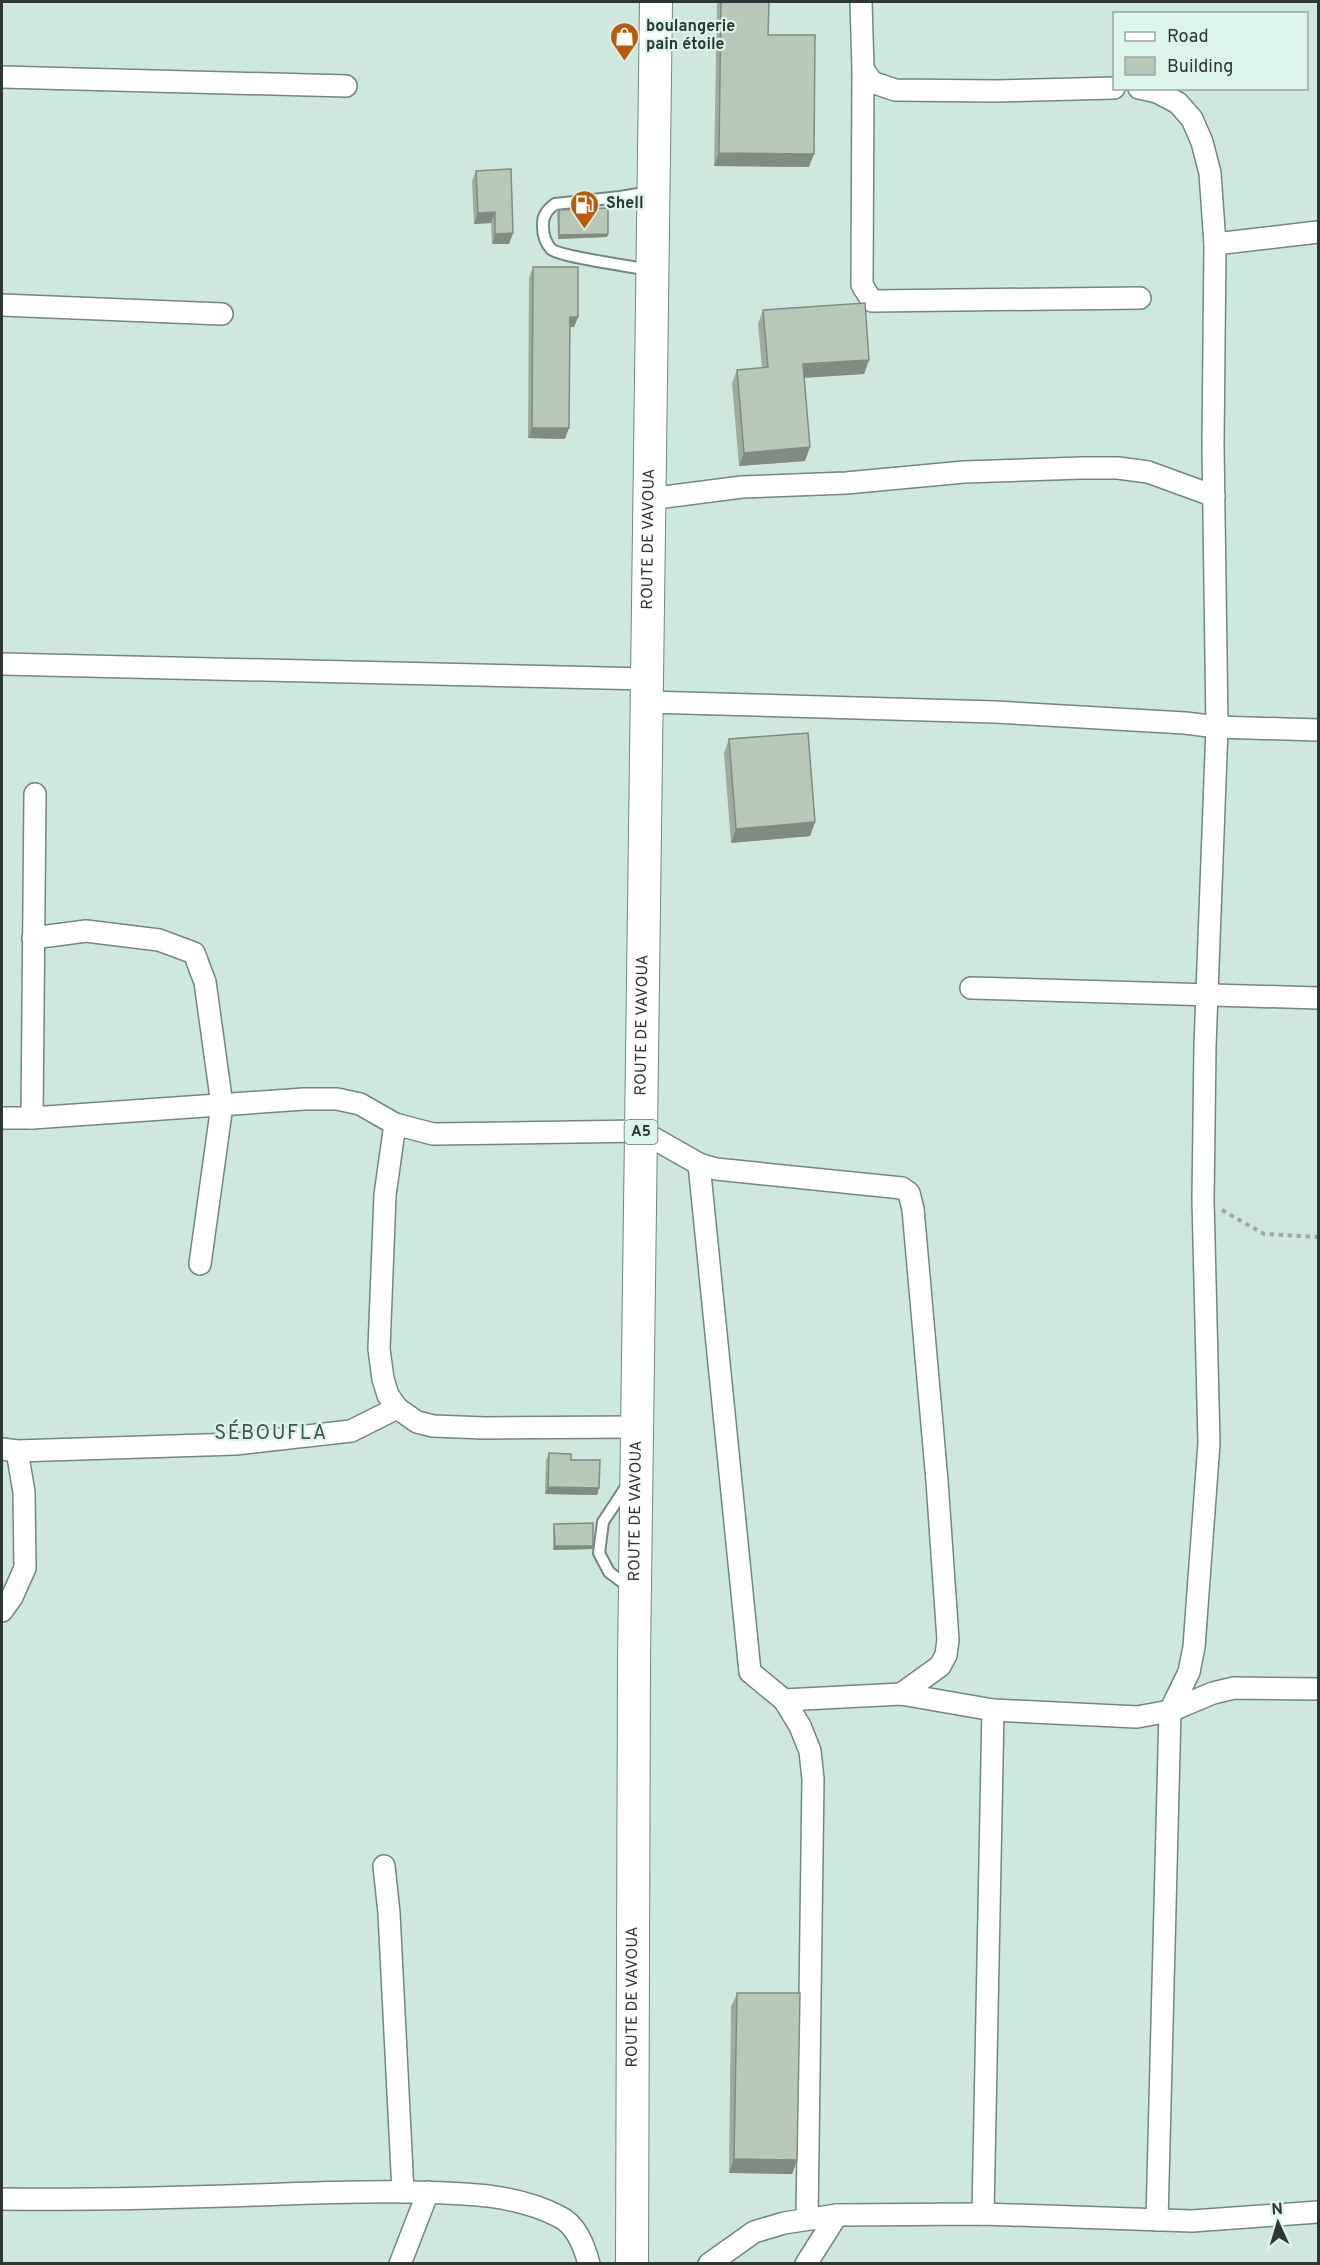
<svg xmlns="http://www.w3.org/2000/svg" width="1320" height="2265" viewBox="0 0 1320 2265" font-family="Overpass,sans-serif">
<style>
.lines{fill:none;stroke-linecap:round;stroke-linejoin:round}
.lane-casing{stroke:#71877f;stroke-width:14}
.street-casing{stroke:#71877f;stroke-width:24}
.primary-casing{stroke:#71877f;stroke-width:34}
.path{stroke:#97aba3;stroke-width:4;stroke-dasharray:4.5 4.5;stroke-linecap:butt}
.lane{stroke:#fff;stroke-width:10}
.street{stroke:#fff;stroke-width:21}
.primary{stroke:#fff;stroke-width:32}
.wall{fill:#9dac9e}
.shaded-wall{fill:#808c81}
.building{fill:#b7c8b8;stroke:#808c81;stroke-width:1.5}
.labels{text-anchor:middle;dominant-baseline:central;stroke-width:4.5;stroke-linejoin:round;paint-order:stroke}
.shield{fill:#dcf5eb;stroke:#62706a;stroke-width:1.5}
.shield-label{font-size:15px;font-weight:bold;fill:#2d3733}
.poi-label{font-size:16px;font-weight:bold;fill:#2d3733;stroke:#dcf5eb;text-anchor:start}
.street-label{font-size:16px;fill:#2d3733;stroke:#dcf5eb}
.quarter-label{font-size:20px;letter-spacing:1.5px;fill:#41564f;stroke:#dcf5eb}
</style>
<rect width="100%" height="100%" fill="#cfe8de"/>
<g class="lines">
<defs>
<g id="lane">
<path d="M649,270C631,266 560,257 551,249C545,242 543,236 543,227C542,216 547,210 555,204L620,197L650,192"/>
<path d="M626,1487L603,1522L599,1553L609,1572L630,1588"/>
</g>
<g id="street">
<path d="M861,2L863,69L872,82L895,90L995,91L1114,88"/>
<path d="M863,69L862,285L872,301L1140,298"/>
<path d="M2,77L346,86"/>
<path d="M1139,88L1157,92L1178,103L1192,119L1202,142L1210,173L1215,244L1213,445L1217,727L1205,1046L1203,1200L1209,1443L1194,1647L1189,1672L1170,1711L1157,2220"/>
<path d="M1215,244L1318,232"/>
<path d="M2,305L222,314"/>
<path d="M649,499L742,487L846,483L964,472L1081,468H1118L1148,472L1214,496"/>
<path d="M2,664L647,679"/>
<path d="M647,702L995,712L1185,723L1217,727L1318,730"/>
<path d="M33,938L86,931L159,940L194,953L205,982L222,1105L200,1264"/>
<path d="M971,988L1318,998"/>
<path d="M2,1118H32L304,1099H337L360,1104L395,1124L433,1134L641,1131L699,1164L716,1169L902,1188L909,1193L913,1209L937,1481L948,1640L946,1655L940,1666L901,1694"/>
<path d="M32,1118L35,794"/>
<path d="M395,1124L385,1195L379,1349L383,1379L388,1395L397,1408L417,1422L433,1426L485,1428L638,1427"/>
<path d="M699,1164L750,1672L784,1700L901,1694L993,1710L1137,1717L1170,1711L1213,1693L1234,1688L1318,1689"/>
<path d="M2,1449L17,1451L236,1444L351,1431L397,1408"/>
<path d="M2,1611L12,1597L25,1568L24,1492L17,1451"/>
<path d="M784,1700L800,1726L810,1751L813,1779L807,2219"/>
<path d="M384,1866L389,1913L403,2192"/>
<path d="M2,2199C87,2200 171,2198 256,2195C308,2193 359,2191 411,2192C460,2193 513,2193 558,2216C576,2224 584,2245 589,2264"/>
<path d="M983,2214L993,1710"/>
<path d="M400,2264L428,2192"/>
<path d="M709,2264L754,2232L784,2223L837,2215L983,2214L1192,2221L1318,2212"/>
<path d="M806,2264L837,2215"/>
</g>
<g id="primary">
<path id="s1" d="M632,2264L634,1660L656,2"/>
</g>
</defs>
<use href="#lane" class="lane-casing"/>
<use href="#street" class="street-casing"/>
<use href="#primary" class="primary-casing"/>
<path class="path" d="M1222,1210L1264,1234L1318,1237"/>
<use href="#lane" class="lane"/>
<use href="#street" class="street"/>
<use href="#primary" class="primary"/>
</g>
<g class="wall">
<path d="M717,2H769L768,35L809,167L714,166Z"/>
<path d="M476,171L513,233L509,244H492L491,223L474,224L472,181Z"/>
<path d="M559,210L608,234L607,237L558,239L557,213Z"/>
<path d="M533,267L578,317L574,327H570L565,439L528,438L529,278Z"/>
<path d="M763,310L869,360L864,374L804,378L805,461L739,466L732,383L737,370L762,368L758,324Z"/>
<path d="M729,739L815,822L810,836L731,843L724,753Z"/>
<path d="M549,1453L571,1460L599,1488L597,1495L545,1494L546,1460Z"/>
<path d="M554,1524L593,1546L592,1549L553,1550V1527Z"/>
<path d="M737,1993L797,2160L792,2174L729,2173L731,2007Z"/>
</g>
<g class="shaded-wall">
<path d="M719,153L814,154L809,167L714,166Z"/>
<path d="M495,212L491,223L474,224L478,213Z"/>
<path d="M513,233L509,244H492L495,234Z"/>
<path d="M608,234L607,237L558,239L559,235Z"/>
<path d="M570,317H578L574,327H566Z"/>
<path d="M869,360L864,374L798,378L803,364Z"/>
<path d="M532,428H569L565,439L528,438Z"/>
<path d="M810,447L805,461L739,466L744,453Z"/>
<path d="M815,822L810,836L731,843L736,829Z"/>
<path d="M548,1487L599,1488L597,1495L545,1494Z"/>
<path d="M555,1546H593L592,1549L553,1550Z"/>
<path d="M734,2159L797,2160L792,2174L729,2173Z"/>
</g>
<g class="building">
<path d="M721,2H769L768,35H815L814,154L719,153Z"/>
<path d="M511,169L513,233L495,234V212L478,213L476,171Z"/>
<path d="M608,208V234L559,235V210Z"/>
<path d="M533,267H578V317H570L569,428H532Z"/>
<path d="M865,303L869,360L803,364L810,447L744,453L737,370L768,367L763,310Z"/>
<path d="M808,733L815,822L736,829L729,739Z"/>
<path d="M549,1453L571,1454V1460H600L599,1488L548,1487Z"/>
<path d="M593,1523V1546H555L554,1524Z"/>
<path d="M737,1993H800L797,2160L734,2159Z"/>
</g>
<defs>
<symbol id="shop-pin" viewBox="-11 -11 22 30"><path d="M0 17L-7.5 6A9.5 9.5 0 1 1 7.5 6Z" fill="#b95a0d" stroke="#dcf5eb"/><path d="M-5-2.5h2.3a2.7 3.5 0 0 1 5.4 0H5L5.5 6h-11ZM-1.5-2.5h3a1.5 2.3 0 0 0-3 0Z" fill="#fff"/></symbol>
<symbol id="fuel-pin" viewBox="-11 -11 22 30"><path d="M0 17L-7.5 6A9.5 9.5 0 1 1 7.5 6Z" fill="#b95a0d" stroke="#dcf5eb"/><path d="M-5.5-6h7V0h2V4h1.3V-2.5L3-4.5l.8-.8L6-3V5H2.5V1h-1V6h-7ZM-4.2-4.7v3.2H.2V-4.7Z" fill="#fff"/></symbol>
</defs>
<g fill-rule="evenodd">
<use href="#shop-pin" x="608" y="20" width="33" height="45"/>
<use href="#fuel-pin" x="568" y="188" width="33" height="45"/>
</g>
<g class="labels">
<rect class="shield" x="624.5" y="1120" width="33" height="24" rx="4.5"/>
<g class="shield-label">
<text x="641" y="1132">A5</text>
</g>
<g class="poi-label">
<text x="646" y="27">boulangerie<tspan x="646" dy="18">pain étoile</tspan></text>
<text x="606" y="204">Shell</text>
</g>
<g class="street-label">
<text stroke="none"><textPath href="#s1" startOffset="1725">ROUTE DE VAVOUA</textPath></text>
<text stroke="none"><textPath href="#s1" startOffset="1239">ROUTE DE VAVOUA</textPath></text>
<text stroke="none"><textPath href="#s1" startOffset="753">ROUTE DE VAVOUA</textPath></text>
<text stroke="none"><textPath href="#s1" startOffset="267">ROUTE DE VAVOUA</textPath></text>
</g>
<g class="quarter-label">
<text x="271" y="1434">SÉBOUFLA</text>
</g>
</g>
<rect width="1320" height="2265" fill="none" stroke="#2d3733" stroke-width="6"/>
<rect x="1113" y="12" width="195" height="78" fill="#dcf5eb" stroke="#96a9a1" stroke-width="1.5"/>
<rect x="1125" y="32" width="30" height="9" fill="#ffffff" stroke="#96a9a1" stroke-width="1.5"/>
<text x="1167" y="42" font-size="18" fill="#2d3733">Road</text>
<rect x="1125" y="57" width="30" height="18" fill="#b7c8b8" stroke="#96a9a1" stroke-width="1.5"/>
<text x="1167" y="72" font-size="18" fill="#2d3733">Building</text>
<g transform="translate(1278 2223) rotate(356)" stroke="#dcf5eb" stroke-width="4.5" paint-order="stroke">
<path d="M0-4.5L10 22L0 15L-10 22Z" fill="#2d3733"/>
<text y="-9" font-size="16" font-weight="bold" text-anchor="middle" fill="#2d3733">N</text>
</g>
</svg>
